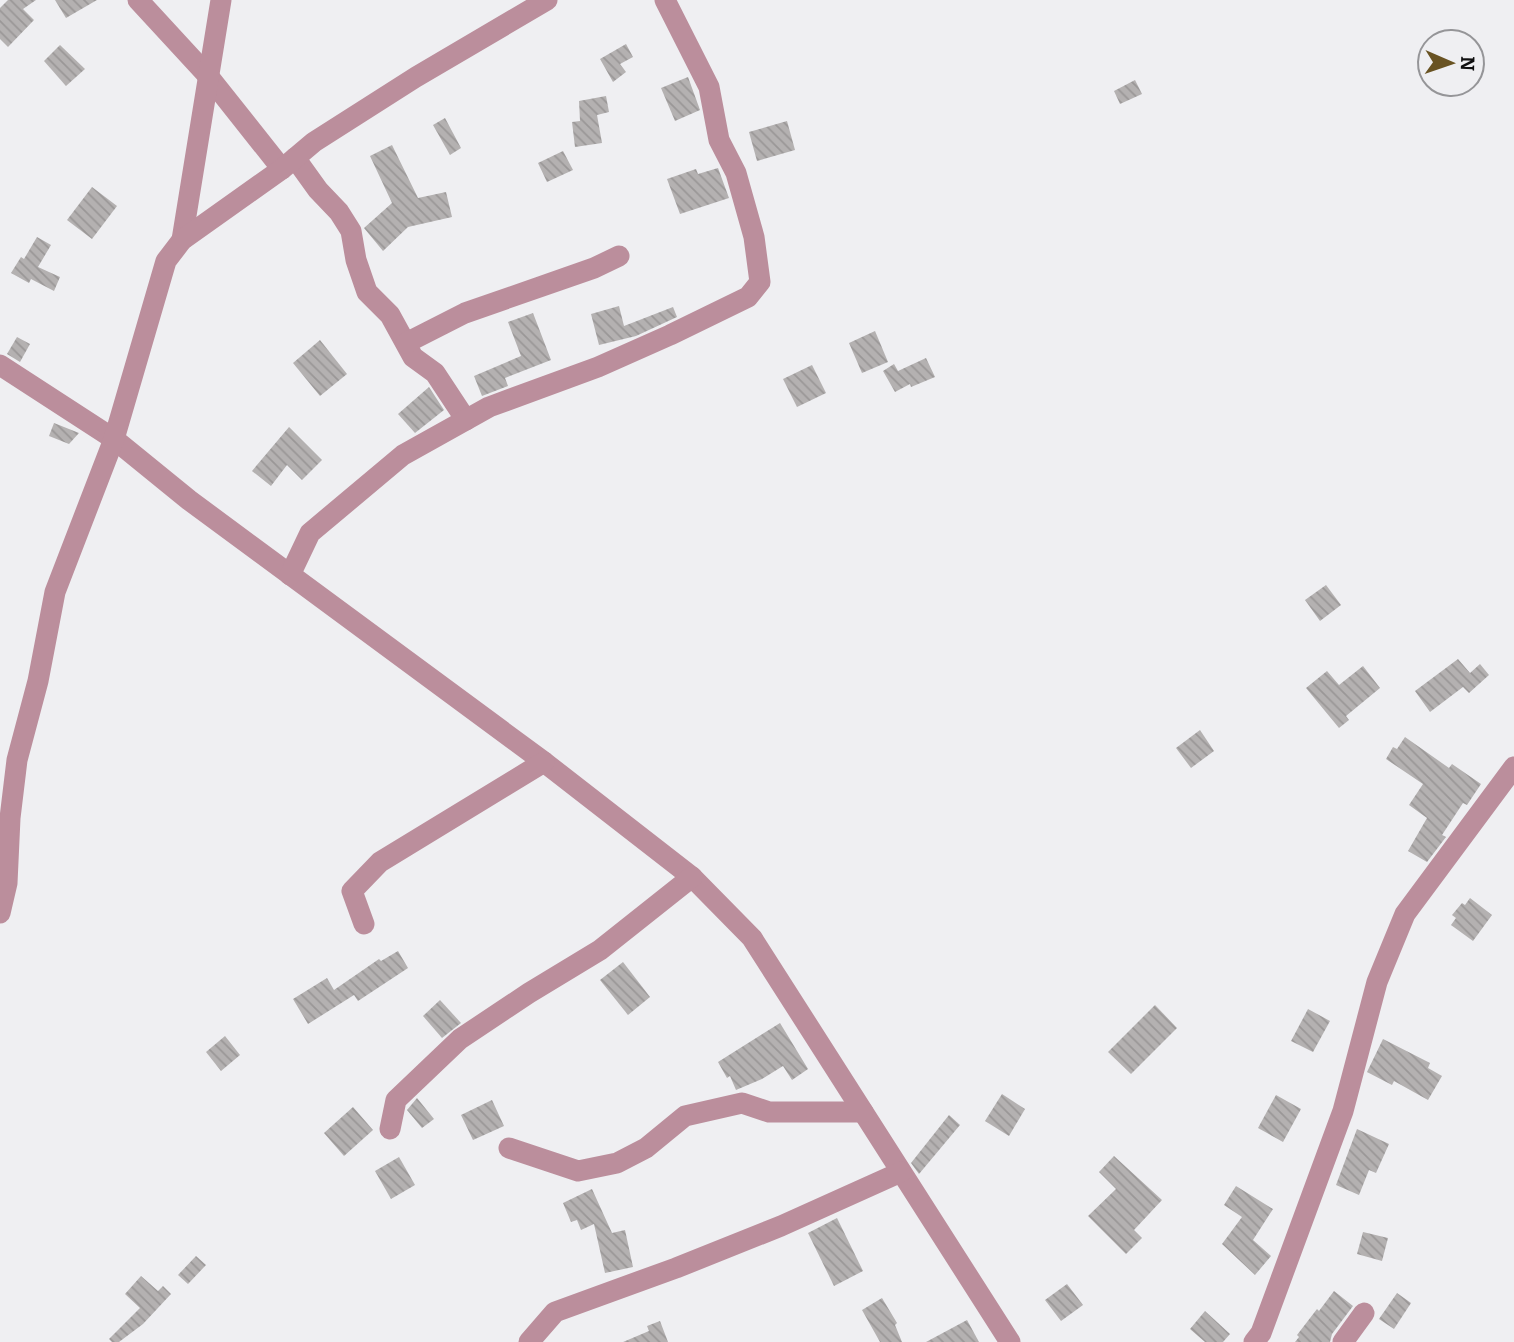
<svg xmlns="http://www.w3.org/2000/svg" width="1514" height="1342" viewBox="0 0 1514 1342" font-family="Bitter,serif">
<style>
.building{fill:url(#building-back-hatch)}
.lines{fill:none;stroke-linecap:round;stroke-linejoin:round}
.minor{stroke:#bb8e9c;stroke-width:21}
</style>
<defs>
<pattern id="building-back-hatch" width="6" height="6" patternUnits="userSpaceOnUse" patternTransform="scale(1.75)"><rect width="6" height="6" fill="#b4b1b1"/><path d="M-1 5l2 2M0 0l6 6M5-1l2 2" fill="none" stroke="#9a9797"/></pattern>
</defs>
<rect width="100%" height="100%" fill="#efeff2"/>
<g class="building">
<path d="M8,0H36L23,9L34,20L8,47L0,39V8Z"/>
<path d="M55,0H97L66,18Z"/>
<path d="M626,44L633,57L620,64L626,72L613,82L600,59Z"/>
<path d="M60,45L85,69L66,86L44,61Z"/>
<path d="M688,77L700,110L675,121L661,88Z"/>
<path d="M1135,80L1142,94L1120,104L1114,91Z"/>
<path d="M606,96L609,112L597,115L602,143L575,147L572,122L580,121L579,101Z"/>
<path d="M445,118L461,148L450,155L433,125Z"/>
<path d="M787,121L795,150L757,161L749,132Z"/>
<path d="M392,145L418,198L446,192L452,217L408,227L383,251L364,228L392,203L370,156Z"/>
<path d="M563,151L573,170L547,182L538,163Z"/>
<path d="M718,168L729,198L680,214L667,179L696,169L698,174Z"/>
<path d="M92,187L117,206L92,239L67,220Z"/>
<path d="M37,237L51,245L38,267L60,277L54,291L31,279L29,283L11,273L21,257L24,259Z"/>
<path d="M619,306L624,326L673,307L677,317L636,336L599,345L591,314Z"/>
<path d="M533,313L551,360L505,378L508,386L482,396L474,376L521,356L508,322Z"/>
<path d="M875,331L888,362L862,373L849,343Z"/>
<path d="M17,337L30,344L20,362L7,354Z"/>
<path d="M320,340L347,374L320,396L293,363Z"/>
<path d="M926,358L935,377L911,387L910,384L895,392L883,371L894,364L898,371Z"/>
<path d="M812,365L826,393L797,407L783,379Z"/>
<path d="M429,387L444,410L415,433L398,414Z"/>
<path d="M54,423L79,433L69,444L49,436Z"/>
<path d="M289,427L322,460L302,480L287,465L271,486L252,471Z"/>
<path d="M1326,585L1341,605L1320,621L1305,600Z"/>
<path d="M1458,659L1470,673L1480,664L1489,675L1469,693L1463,687L1430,712L1415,691Z"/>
<path d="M1363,666L1380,688L1346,716L1349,720L1339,728L1306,688L1327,671L1339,685Z"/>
<path d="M1200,730L1214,751L1191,768L1176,748Z"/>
<path d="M1405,737L1449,768L1452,764L1481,784L1467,805L1463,803L1442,835L1446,837L1427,862L1408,851L1427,818L1409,805L1423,784L1386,759L1393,747L1397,749Z"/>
<path d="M1470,898L1492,915L1473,941L1451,925L1456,918L1452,915L1462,903L1465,905Z"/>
<path d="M398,951L408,968L358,1001L354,995L308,1024L293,999L327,978L334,990L379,959L381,961Z"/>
<path d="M623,962L650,997L628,1015L600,980Z"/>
<path d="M440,1000L461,1023L442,1038L423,1016Z"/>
<path d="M1155,1005L1177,1028L1131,1074L1108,1052Z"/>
<path d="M1308,1009L1330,1021L1313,1052L1291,1041Z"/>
<path d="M780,1023L808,1069L792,1080L783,1066L762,1079L736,1090L730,1076L727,1078L718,1062Z"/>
<path d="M225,1036L240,1055L221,1071L206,1052Z"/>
<path d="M1383,1039L1430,1063L1428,1068L1442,1076L1428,1100L1394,1081L1392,1085L1367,1072Z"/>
<path d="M1002,1094L1025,1109L1009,1136L985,1121Z"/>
<path d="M1276,1095L1301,1109L1283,1142L1258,1128Z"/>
<path d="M417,1098L434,1119L422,1128L407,1110Z"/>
<path d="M492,1100L504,1126L473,1140L461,1115Z"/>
<path d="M353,1107L373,1130L344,1156L324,1133Z"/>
<path d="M949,1115L960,1125L919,1174L911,1163Z"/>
<path d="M1357,1129L1389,1144L1376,1173L1369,1170L1359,1195L1336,1185Z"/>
<path d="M1114,1156L1162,1200L1134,1230L1142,1238L1126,1254L1088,1216L1116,1189L1099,1172Z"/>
<path d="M399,1157L415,1185L391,1199L375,1171Z"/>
<path d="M1236,1186L1273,1209L1253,1240L1271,1256L1255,1275L1222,1244L1242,1217L1224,1205Z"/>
<path d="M592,1189L612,1233L625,1230L633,1267L605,1273L594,1224L581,1230L577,1220L571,1222L563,1203Z"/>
<path d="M837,1218L863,1271L834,1286L808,1233Z"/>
<path d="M1363,1232L1388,1238L1382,1261L1357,1254Z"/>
<path d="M196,1256L206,1265L188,1284L178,1275Z"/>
<path d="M141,1276L158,1291L163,1286L171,1294L143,1324L119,1342H112L109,1339L140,1308L125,1294Z"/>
<path d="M1067,1284L1083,1305L1061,1321L1045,1300Z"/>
<path d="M1334,1291L1353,1306L1332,1334L1330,1342H1295L1299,1337L1297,1335L1317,1309L1319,1311Z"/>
<path d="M1397,1293L1411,1303L1394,1329L1379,1319Z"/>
<path d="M882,1298L897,1323L895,1325L902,1342H880L862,1310Z"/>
<path d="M1205,1311L1230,1334L1223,1342H1205L1190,1329Z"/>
<path d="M967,1320L979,1342H926Z"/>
<path d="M660,1321L668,1342H623L649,1331L647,1326Z"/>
</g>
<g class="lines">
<g class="minor">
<path d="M138,0L209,77L282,169"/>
<path d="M295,158L318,190L339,212L351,231L356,260L367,292L390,315L413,357L435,373L466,420"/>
<path d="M182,240L221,0"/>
<path d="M406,343L465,313L594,268L619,256"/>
<path d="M0,365L114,439L189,500L544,762L692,877L752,938L1010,1342"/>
<path d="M290,575L310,533L403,455L489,407L598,367L670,335L748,297L760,282L754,237L736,173L719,140L709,87L665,0"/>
<path d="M0,913L7,883L10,818L17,760L38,681L55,592L114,439L166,261L182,240L282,169L314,142L416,77L547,0"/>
<path d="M364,924L352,891L380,862L544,762"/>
<path d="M390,1129L396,1100L460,1039L529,993L600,950L692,877"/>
<path d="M509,1148L578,1171L617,1163L646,1148L685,1116L742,1103L769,1112H863"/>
<path d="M529,1342L555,1312L676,1268L781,1226L901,1172"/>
<path d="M1254,1342L1261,1333L1343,1111L1377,982L1405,914L1514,767"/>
<path d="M1343,1342L1364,1313"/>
</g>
</g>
<g transform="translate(1451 63) rotate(92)"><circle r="33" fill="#efeff2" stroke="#959598" stroke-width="2"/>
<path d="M0-5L12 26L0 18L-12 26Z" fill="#695323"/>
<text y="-10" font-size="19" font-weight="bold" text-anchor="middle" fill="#0f0f10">N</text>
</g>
</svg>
